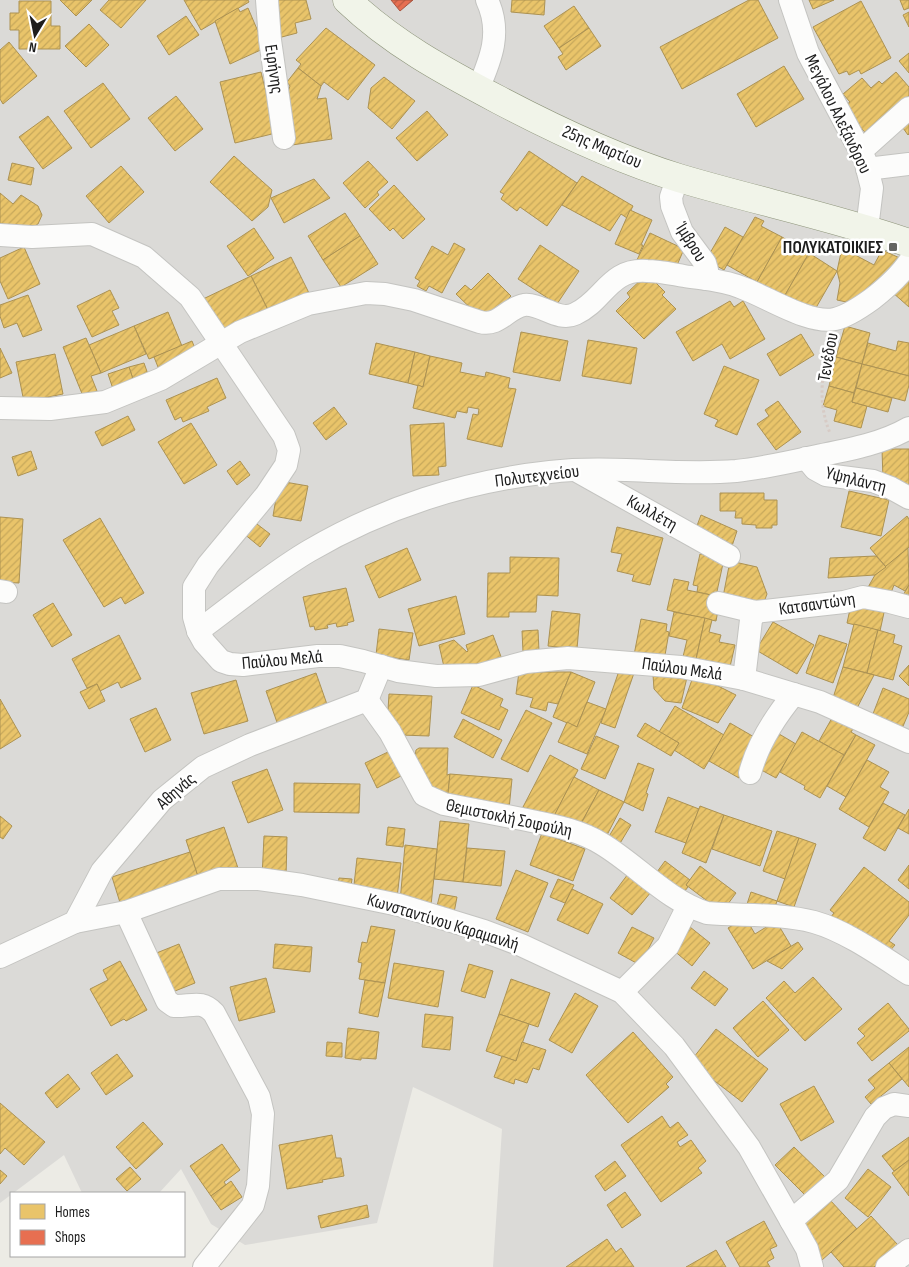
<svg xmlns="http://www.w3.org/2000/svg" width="909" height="1267" viewBox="0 0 909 1267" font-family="'Sofia Sans Condensed',sans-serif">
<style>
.residential{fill:#dbdad7}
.homes{fill:url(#homes-hatch);stroke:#ac9253}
.shops{fill:url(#shops-hatch);stroke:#aa5641}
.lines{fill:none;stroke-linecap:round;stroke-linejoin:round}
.street-casing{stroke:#c4c4c1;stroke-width:24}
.secondary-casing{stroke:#8f967c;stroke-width:29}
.path{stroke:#d7cbc5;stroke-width:3;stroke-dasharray:2.5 2.5;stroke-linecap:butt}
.street{stroke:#fcfcfb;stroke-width:22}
.secondary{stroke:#f1f4e9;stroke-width:28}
.poi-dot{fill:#656563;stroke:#fff;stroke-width:2}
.labels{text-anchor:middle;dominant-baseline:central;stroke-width:5;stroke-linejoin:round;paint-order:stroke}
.street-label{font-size:18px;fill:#1d1d1d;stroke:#fff}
.poi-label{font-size:18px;font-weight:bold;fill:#1d1d1d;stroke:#fff;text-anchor:end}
</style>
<defs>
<pattern id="homes-hatch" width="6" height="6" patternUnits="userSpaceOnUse" patternTransform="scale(1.25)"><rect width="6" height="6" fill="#e9c46a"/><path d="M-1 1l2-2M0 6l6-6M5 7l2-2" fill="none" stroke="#c7a85b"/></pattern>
<pattern id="shops-hatch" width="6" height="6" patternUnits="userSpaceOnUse" patternTransform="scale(1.25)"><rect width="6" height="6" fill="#e76f51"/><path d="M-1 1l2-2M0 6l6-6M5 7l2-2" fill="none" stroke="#bb5b43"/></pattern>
</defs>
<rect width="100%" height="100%" fill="#ecebe5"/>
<path class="residential" d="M0,0H909V1267H493L502,1129L413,1087L377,1223L245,1245L211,1224L181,1169L159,1193H82L64,1155L0,1203Z"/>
<g class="homes">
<path d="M60,0H92L76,16Z"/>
<path d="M109,0H146L121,28L100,10Z"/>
<path d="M184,0H248L249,2L201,30Z"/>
<path d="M277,0H306L311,19L295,23L297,33L278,38Z"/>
<path d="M512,0H545L544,15L511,12Z"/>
<path d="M749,0H758L778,38L682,89L660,47Z"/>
<path d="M809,0H834L813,9Z"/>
<path d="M900,0H909V8L904,10Z"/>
<path d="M19,1H51V26H60V49H19V30H10V13H19Z"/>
<path d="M861,1L891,58L861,74L859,70L849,75L847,71L839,74L813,27Z"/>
<path d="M574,6L589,28L559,48L544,26Z"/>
<path d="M238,8L240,12L248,8L265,48L230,64L215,21Z"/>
<path d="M909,12V27L903,15Z"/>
<path d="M186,16L199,35L169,55L157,36Z"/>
<path d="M89,24L109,45L86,67L65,46Z"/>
<path d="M326,28L375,65L348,100L324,82L321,86L298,68L301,64L296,60Z"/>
<path d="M589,28L601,46L566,70L558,57L563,54L559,48Z"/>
<path d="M9,42L37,76L3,104L0,99V50Z"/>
<path d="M909,53V73L899,61Z"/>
<path d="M784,66L804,99L756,127L737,94Z"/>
<path d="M298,68L321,86L317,99L326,98L332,139L292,145L285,100L290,86L287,82Z"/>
<path d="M261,72L276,133L235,143L220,82Z"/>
<path d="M896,72L909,87V104L869,137L843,107L850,102L843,94L862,78L871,88L879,81L882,84Z"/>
<path d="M384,77L415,101L392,129L368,108L371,88Z"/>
<path d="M103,83L130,119L91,148L64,111Z"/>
<path d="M176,96L203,129L175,151L148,118Z"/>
<path d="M427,111L448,135L417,161L396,138Z"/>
<path d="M48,116L72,148L43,169L19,137Z"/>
<path d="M909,123V134L908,135L903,128Z"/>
<path d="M529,151L577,183L547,226L520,207L517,211L501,199L504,194L500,192Z"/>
<path d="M234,156L272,190L268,207L252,221L210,182Z"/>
<path d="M368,161L388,182L377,192L379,195L365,208L343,183Z"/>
<path d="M12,163L34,168L31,185L8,180Z"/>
<path d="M121,166L144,192L109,223L86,196Z"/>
<path d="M582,176L633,206L627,218L621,214L610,231L562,205Z"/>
<path d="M314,179L330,198L284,223L271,198Z"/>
<path d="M394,185L425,219L403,239L393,228L390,231L369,209Z"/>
<path d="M0,193L13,204L21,195L38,206L42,215L38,224L26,231L0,228Z"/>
<path d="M630,210L652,220L641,245H643L639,254L615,244Z"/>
<path d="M345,213L360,236L323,260L308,236Z"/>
<path d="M755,217L764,221L761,226L782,237L757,282L727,265Z"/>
<path d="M725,227L743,237L724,270L706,260Z"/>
<path d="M254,228L274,258L248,276L227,246Z"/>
<path d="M650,233L684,249L675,270L635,264Z"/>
<path d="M360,236L378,264L341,287L323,260Z"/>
<path d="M782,237L809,253L784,297L757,282Z"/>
<path d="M454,243L465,249L442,293L429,286L426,291L417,286L420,281L415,278L432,246L448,255Z"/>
<path d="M540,245L579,271L557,304L518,279Z"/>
<path d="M24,247L40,284L8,299L0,281V258Z"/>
<path d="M842,248L874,265L882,250L902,259L851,303L837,300L840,283L837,271Z"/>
<path d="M809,253L837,271L813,313L784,297Z"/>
<path d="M291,257L310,295L270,314L251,276Z"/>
<path d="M488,273L511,296L485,322L456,294L465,285L471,290Z"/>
<path d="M909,273V307L892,292Z"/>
<path d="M647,274L665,292L662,295L676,309L644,339L616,311L630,297L627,293Z"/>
<path d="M251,276L269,312L218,336L201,300Z"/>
<path d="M110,290L119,308L112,311L119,325L92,337L77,306Z"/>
<path d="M28,295L42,330L23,337L17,323L4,328L0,316V305Z"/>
<path d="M730,301L734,307L743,301L765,339L730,359L722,344L693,361L676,332Z"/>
<path d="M168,312L182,346L149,359L134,326Z"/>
<path d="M134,326L146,354L101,373L89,345Z"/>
<path d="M845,326L870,333L862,364L836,357Z"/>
<path d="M521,332L568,341L560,381L513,372Z"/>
<path d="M801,334L814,355L780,376L767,354Z"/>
<path d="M86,338L101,373L91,376L99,396L85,401L63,347Z"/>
<path d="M588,340L637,348L631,384L582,376Z"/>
<path d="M192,341L198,356L160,372L154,357Z"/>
<path d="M898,341L909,343V376L862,364L868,343L896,351Z"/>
<path d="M376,343L415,352L408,383L369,374Z"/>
<path d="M0,348L12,373L0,378Z"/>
<path d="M415,352L430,356L423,387L408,383Z"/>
<path d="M55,354L63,394L24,402L16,362Z"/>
<path d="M430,356L462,363L460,372L485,377L486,372L510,378L508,388L516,389L502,447L467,439L473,414L478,415L479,409L468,407L467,413L457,411L455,418L413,408L418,385L423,387Z"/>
<path d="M836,357L862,364L854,393L829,386Z"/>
<path d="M144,363L150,380L135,385L129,367Z"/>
<path d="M862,364L909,376V385L905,401L856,388Z"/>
<path d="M724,366L759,380L737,435L715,426L718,420L704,414Z"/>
<path d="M129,367L134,382L113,389L108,374Z"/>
<path d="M217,378L226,398L207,407L209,411L183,422L181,417L175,420L166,400Z"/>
<path d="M829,386L854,393L852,402L867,406L861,428L834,421L837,410L823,406Z"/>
<path d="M856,388L892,398L888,412L852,402Z"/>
<path d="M778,401L801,432L776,450L757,424L769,416L765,410Z"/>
<path d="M334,407L347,424L326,440L313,423Z"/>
<path d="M128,416L135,430L102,446L95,432Z"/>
<path d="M191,423L217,465L184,484L158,442Z"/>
<path d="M444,423L446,466L438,467L439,475L413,476L410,425Z"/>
<path d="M882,449H909V486L883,480Z"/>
<path d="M31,451L37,469L18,476L12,457Z"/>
<path d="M240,461L250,475L237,485L227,471Z"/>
<path d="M279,481L308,486L301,521L273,516Z"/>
<path d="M849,491L889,500L881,536L841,527Z"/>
<path d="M720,493H764V500H777V525H772V528H756V525L742,524V518H735L736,511H720Z"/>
<path d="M701,515L737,531L730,552L695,531Z"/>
<path d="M907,516L909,519V547L886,567L870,548Z"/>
<path d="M0,517L23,519L19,583L0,582Z"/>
<path d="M100,518L144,593L125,604L121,597L104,607L63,540Z"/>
<path d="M253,521L270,534L260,547L243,533Z"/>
<path d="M617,527L663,538L650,585L632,581L634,575L617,571L622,554L611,552Z"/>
<path d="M407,548L421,580L379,598L365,566Z"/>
<path d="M908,548L909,585L905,591L894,585L889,598L867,589L875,575Z"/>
<path d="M700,554L724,559L716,596L697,592L698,586L693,585Z"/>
<path d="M876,556L886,567L875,575L828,578L830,558Z"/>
<path d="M510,557L559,558L558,596L537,595L536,612H509V617H487L488,573H510Z"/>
<path d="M730,561L757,567L767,594L761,610L722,602Z"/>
<path d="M674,579L689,582L687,590L716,596L719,605L716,621L667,610Z"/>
<path d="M909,585V602L902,597Z"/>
<path d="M346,588L354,621L347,623L348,625L337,627L336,623L327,625L328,628L315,630L314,626L310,627L303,597Z"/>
<path d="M456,596L465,634L419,646L408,609Z"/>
<path d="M852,600L885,608L880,631L847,623Z"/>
<path d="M53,603L72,635L52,647L33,615Z"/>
<path d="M552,611L580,614L577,649L548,646Z"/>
<path d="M674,612L705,618L695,664L682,661L687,640L669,636Z"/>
<path d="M705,618L712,620L709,632L721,635L719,642L735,645L729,671L695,664Z"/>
<path d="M641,619L667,624L666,631L669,632L664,661L634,655Z"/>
<path d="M773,622L814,645L797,674L756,650Z"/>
<path d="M854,624L878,630L867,673L843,667Z"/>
<path d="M379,629L413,633L409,660L376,655Z"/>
<path d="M538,630L539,651L523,652L522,631Z"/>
<path d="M878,630L895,635L893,643L902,646L893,680L867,673Z"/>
<path d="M119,635L141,679L121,688L118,682L100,691L97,684L87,688L72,659Z"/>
<path d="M493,635L503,662L444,667L439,645L454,640L467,652L468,651L466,645Z"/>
<path d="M819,635L847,644L833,683L806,673Z"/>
<path d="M909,665V686L899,676Z"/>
<path d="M843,667L874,675L854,714L831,704Z"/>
<path d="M620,668L634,673L615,728L601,723Z"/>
<path d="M519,672H571L558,704L548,702L546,711L530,707L533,698L516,694Z"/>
<path d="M571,672L595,682L577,727L553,717Z"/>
<path d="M316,673L329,710L279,728L266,691Z"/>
<path d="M688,673L681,703L665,701L654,689L653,675Z"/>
<path d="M694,674L736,695L718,723L682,708Z"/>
<path d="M236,680L248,721L204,734L191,693Z"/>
<path d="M97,684L105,701L89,709L80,692Z"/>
<path d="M473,685L503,699L500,706L508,710L499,730L461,713Z"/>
<path d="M883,688L909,699V712L901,731L871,719Z"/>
<path d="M389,694L432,696L429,736L401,735L387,726Z"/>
<path d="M0,699L21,736L0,749Z"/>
<path d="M587,702L606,709L587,754L558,742L567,722L577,727Z"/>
<path d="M675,706L724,735L704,769L674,750L679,743L659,732Z"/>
<path d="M156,708L171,740L145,752L130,719Z"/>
<path d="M526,710L552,723L528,772L501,759Z"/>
<path d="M832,718L853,729L851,732L856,735L844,755L819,741Z"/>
<path d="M463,719L502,740L493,758L454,737Z"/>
<path d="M645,723L679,743L671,756L637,736Z"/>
<path d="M730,723L761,741L739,778L709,761Z"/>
<path d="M774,731L796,744L776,778L754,766Z"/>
<path d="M802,732L844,755L820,798L804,789L805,786L780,772Z"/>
<path d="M856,735L875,745L846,797L827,786Z"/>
<path d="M596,736L619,746L605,779L581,769Z"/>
<path d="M419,748H448L447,775L450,774L448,794L424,789L415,757L416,750Z"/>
<path d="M390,751L401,776L377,788L365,763Z"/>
<path d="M550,755L578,770L551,822L523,807Z"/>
<path d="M867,760L889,772L880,787L889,792L869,827L839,809Z"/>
<path d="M638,763L654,769L646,793L648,794L643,811L624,802Z"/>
<path d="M267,769L283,810L248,823L232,782Z"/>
<path d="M450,774L512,779L509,809L447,803Z"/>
<path d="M574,777L599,790L578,829L554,816Z"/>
<path d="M294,783L360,784L359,813L294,812Z"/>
<path d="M599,790L624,802L607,835L582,822Z"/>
<path d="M668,797L699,809L686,843L655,832Z"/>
<path d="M883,803L905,815L885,851L863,838Z"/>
<path d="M700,806L724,815L706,863L682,853Z"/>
<path d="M909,809V834L898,828Z"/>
<path d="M724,815L772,831L760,866L712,849Z"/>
<path d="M0,816L12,826L3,839L0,837Z"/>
<path d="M620,818L631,825L619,845L608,838Z"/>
<path d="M440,821L469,824L463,882L434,879Z"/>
<path d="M224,827L239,871L200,883L186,840Z"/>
<path d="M388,827L405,829L403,847L386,845Z"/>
<path d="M777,831L799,838L785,879L763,871Z"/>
<path d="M542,833L585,849L573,881L530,865Z"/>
<path d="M264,836L287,837L286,879L262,878Z"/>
<path d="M799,838L816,844L794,907L777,901Z"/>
<path d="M405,845L437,849L431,905L400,902Z"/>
<path d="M467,848L505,851L501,886L463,882Z"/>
<path d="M190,852L200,883L122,909L112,877Z"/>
<path d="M357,858L401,863L397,898L353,894Z"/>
<path d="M665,861L690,880L686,885L688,887L681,896L654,876Z"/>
<path d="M909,865V889L898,880Z"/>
<path d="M700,866L736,893L722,912L686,885Z"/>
<path d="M864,867L909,902V915L889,941L895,945L887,954L829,919L834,913L830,910Z"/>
<path d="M516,870L548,883L528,932L496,919Z"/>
<path d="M628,874L651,892L632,915L610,898Z"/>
<path d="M339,878L352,879L350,893L337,891Z"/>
<path d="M558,879L574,885L565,903L550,897Z"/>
<path d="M572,889L603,904L588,934L557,920Z"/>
<path d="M751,892L777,901L773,913L747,904Z"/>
<path d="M440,894L457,897L453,918L435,914Z"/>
<path d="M745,917L755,934L776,921L791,946L753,969L728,928Z"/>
<path d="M371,926L395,930L385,983L359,979L362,963L358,962L362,942L367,943Z"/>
<path d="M632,927L654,938L640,965L618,953Z"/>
<path d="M690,927L710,943L692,966L672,949Z"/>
<path d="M798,942L803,949L782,969L767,961Z"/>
<path d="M179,944L195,983L165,995L149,956Z"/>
<path d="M275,944L312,947L310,972L273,968Z"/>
<path d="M120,961L147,1010L126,1021L124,1019L111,1026L90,989L108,980L103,970Z"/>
<path d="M394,963L444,971L438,1007L388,998Z"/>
<path d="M469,964L493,971L485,998L461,991Z"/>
<path d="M704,971L728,989L715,1006L691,988Z"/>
<path d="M813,977L842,1009L805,1041L766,998L784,981L795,993Z"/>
<path d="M266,978L275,1012L239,1021L230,987Z"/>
<path d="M511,979L550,993L538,1027L499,1014Z"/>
<path d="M365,980L385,983L378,1017L359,1013Z"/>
<path d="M575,993L598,1006L572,1053L549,1040Z"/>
<path d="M763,1001L789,1030L758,1057L733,1028Z"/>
<path d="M888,1003L909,1029V1031L872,1061L857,1043L865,1036L858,1029Z"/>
<path d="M425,1014L453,1017L450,1050L422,1047Z"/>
<path d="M499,1014L529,1024L516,1061L486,1051Z"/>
<path d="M348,1028L379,1032L376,1059L361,1058V1060L345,1058Z"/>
<path d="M716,1029L768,1069L742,1102L690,1062Z"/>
<path d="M633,1032L673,1077L666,1084L669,1087L628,1123L586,1075Z"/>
<path d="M327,1042L342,1043V1057L326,1056Z"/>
<path d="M522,1042L546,1050L539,1070L533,1068L527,1083L515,1079L514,1084L494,1077L502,1056L516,1061Z"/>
<path d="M909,1047V1087L889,1063Z"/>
<path d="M117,1054L133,1076L106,1095L91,1073Z"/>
<path d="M889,1063L902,1079L871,1104L865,1097L875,1088L868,1080Z"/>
<path d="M68,1074L80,1089L57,1108L45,1093Z"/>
<path d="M814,1086L834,1122L801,1141L780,1104Z"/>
<path d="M0,1103L45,1142L24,1165L5,1148L0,1154Z"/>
<path d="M662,1116L670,1128L678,1122L688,1135L677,1142L680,1147L691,1140L706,1161L698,1168L702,1173L661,1202L621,1145Z"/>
<path d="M143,1122L163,1144L136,1169L116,1147Z"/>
<path d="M332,1135L336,1158H341L344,1176L322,1180L323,1182L287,1189L279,1145Z"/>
<path d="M909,1137V1160L894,1171L882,1156Z"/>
<path d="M222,1144L240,1170L224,1182L226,1185L211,1196L190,1166Z"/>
<path d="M794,1147L825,1177L806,1196L775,1165Z"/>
<path d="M909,1160V1196L892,1173Z"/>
<path d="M615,1161L626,1176L605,1191L595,1176Z"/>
<path d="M130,1167L141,1179L127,1191L116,1179Z"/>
<path d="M868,1169L891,1187L868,1217L845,1198Z"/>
<path d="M0,1170L7,1176L0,1184Z"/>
<path d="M231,1181L242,1197L221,1210L211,1196Z"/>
<path d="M625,1192L641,1215L622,1228L607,1205Z"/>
<path d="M830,1200L857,1229L822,1260L801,1227Z"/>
<path d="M367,1205L369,1217L321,1228L318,1216Z"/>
<path d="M871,1216L898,1245L874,1267H844L831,1252Z"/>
<path d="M764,1221L777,1246L770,1249L774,1258L767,1262L770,1267H740L726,1242Z"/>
<path d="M607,1239L616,1252L621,1248L634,1267H566Z"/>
<path d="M716,1250L726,1267H686Z"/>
</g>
<path class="shops" d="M391,0H413L400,11Z"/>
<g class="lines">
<defs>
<g id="street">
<path d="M267,0L270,40L284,138"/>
<path d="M790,0L808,53L865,160L872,188L867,229"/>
<path d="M478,89C491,59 502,32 487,0"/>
<path d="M861,151L909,108"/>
<path d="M867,169L909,164"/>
<path d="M678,177L671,197L672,206L682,232L705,263L707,270L706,279"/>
<path d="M0,235L32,237L92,234L144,257L190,297L284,436L289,450L286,465L266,495L208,565L194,587V617L198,631L204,642L221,661L230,664L243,665L318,656H340L363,661L398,671L436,676L479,675L526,662L568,658L681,667L744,679L820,702L909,742"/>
<path d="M0,408L50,409L105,402L161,379L240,332L308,304L366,293L385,294L414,300L480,322C499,327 507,308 524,305C541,303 558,322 575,314C604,301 609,268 647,271C659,271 672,274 684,276C703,279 722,280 740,287C766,296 809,325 835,319C848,316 861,307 872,299C886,288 899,277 909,262"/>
<path d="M806,458L815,469L826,475L873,481L891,488L909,498"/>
<path d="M577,471L729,556"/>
<path d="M0,591L6,592"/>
<path d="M718,603L755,612L844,602L863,597L890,602L909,607"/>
<path d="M198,631C235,604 270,574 309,551C382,508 466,481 550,472C612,465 674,476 736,471C765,468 794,461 822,455C852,449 883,443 909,428"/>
<path d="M744,679L751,620L755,612"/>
<path d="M367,700L390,732L424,795L444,804C470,809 496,814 522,819C550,825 578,829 602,844C637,865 668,901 707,913C742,916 780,913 814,922C846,931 881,956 909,974"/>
<path d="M750,773C758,743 775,717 794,694"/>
<path d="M126,912L167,1001L174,1006C191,1007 201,999 214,1013L259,1097L263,1114L258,1186L253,1205L204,1267"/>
<path d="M75,922L126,912L219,879H259L302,885L399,905L484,931L521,945L622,992L674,1046L749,1147L807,1249L812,1267"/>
<path d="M0,957L75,922L102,871L162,800L203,767L250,745L367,700L381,666"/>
<path d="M622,992L668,946L688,906"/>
<path d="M791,1221L838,1180L875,1117L884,1108L894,1104L909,1106"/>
<path d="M887,1267L909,1250"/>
</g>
<path id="secondary" d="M347,0C392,43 444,71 499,100C556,130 617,159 679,178C756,201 834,217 909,243"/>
</defs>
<use href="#street" class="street-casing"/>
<use href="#secondary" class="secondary-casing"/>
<path class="path" d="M830,341C822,374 817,401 830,433"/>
<use href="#street" class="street"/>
<use href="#secondary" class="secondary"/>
</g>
<rect class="poi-dot" x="888" y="242" width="10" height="10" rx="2.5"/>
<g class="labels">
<g class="street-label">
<text transform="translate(274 69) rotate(82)">Ειρήνης</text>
<text transform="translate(838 114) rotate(64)">Μεγάλου Αλεξάνδρου</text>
<text transform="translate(602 147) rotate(23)">25ης Μαρτίου</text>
<text transform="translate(691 242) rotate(58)">Ίμβρου</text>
<text transform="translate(828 357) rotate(-80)">Τενέδου</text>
<text transform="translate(537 476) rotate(-7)">Πολυτεχνείου</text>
<text transform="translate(856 480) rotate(14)">Υψηλάντη</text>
<text transform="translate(652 513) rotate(29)">Κωλλέτη</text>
<text transform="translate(817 604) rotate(-8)">Κατσαντώνη</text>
<text transform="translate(282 660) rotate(-5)">Παύλου Μελά</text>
<text transform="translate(682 669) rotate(8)">Παύλου Μελά</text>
<text transform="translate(176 791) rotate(-41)">Αθηνάς</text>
<text transform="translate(509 818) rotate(12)">Θεμιστοκλή Σοφούλη</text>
<text transform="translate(443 922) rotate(17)">Κωνσταντίνου Καραμανλή</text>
</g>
<g class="poi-label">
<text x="883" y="247">ΠΟΛΥΚΑΤΟΙΚΙΕΣ</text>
</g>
</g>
<rect x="10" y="1192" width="175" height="65" fill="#ffffff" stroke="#a5a5a5"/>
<rect x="20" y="1204" width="25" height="15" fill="#e9c46a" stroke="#a5a5a5"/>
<text x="55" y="1217" font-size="15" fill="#1d1d1d">Homes</text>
<rect x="20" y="1230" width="25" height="15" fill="#e76f51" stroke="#a5a5a5"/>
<text x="55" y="1242" font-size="15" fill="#1d1d1d">Shops</text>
<g transform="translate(35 35) rotate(190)" stroke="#ffffff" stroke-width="4" paint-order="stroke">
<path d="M0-4L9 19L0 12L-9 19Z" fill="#1d1d1d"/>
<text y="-8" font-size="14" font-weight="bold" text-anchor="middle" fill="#1d1d1d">N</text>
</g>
</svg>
